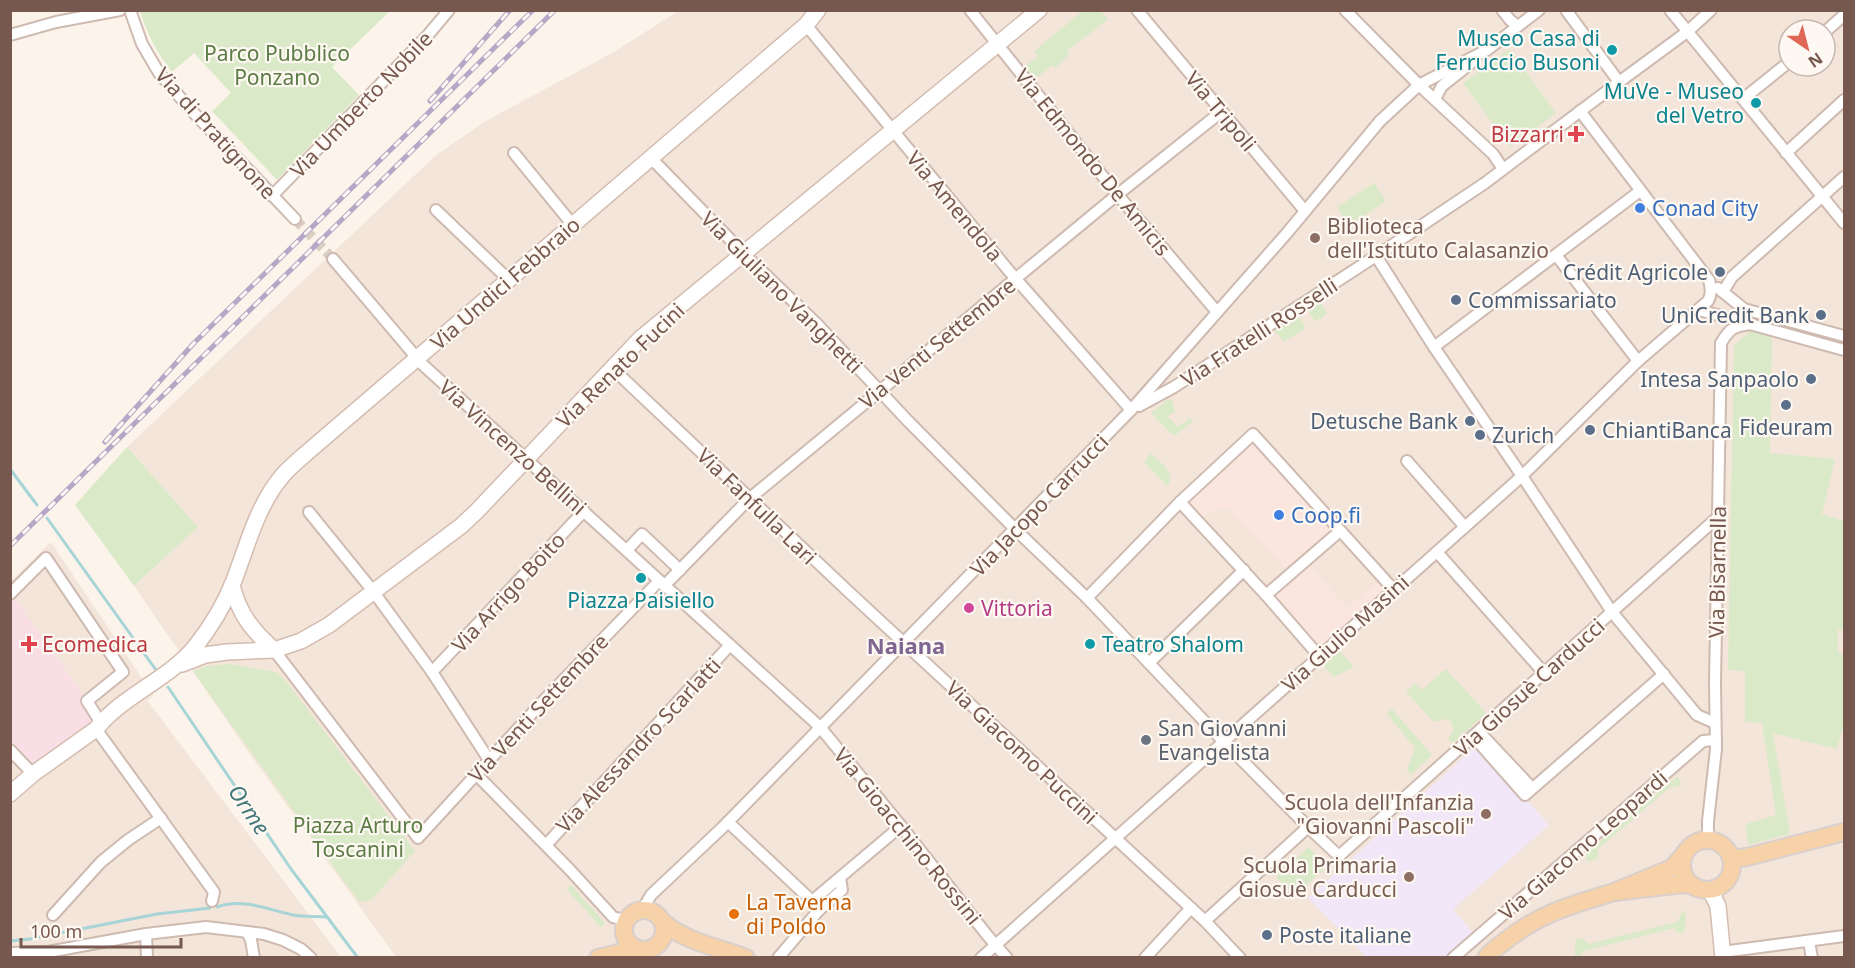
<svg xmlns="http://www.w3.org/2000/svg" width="1855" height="968" viewBox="0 0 1855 968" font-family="'Noto Sans',sans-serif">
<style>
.residential{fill:#f3e5d9;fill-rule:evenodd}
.commercial{fill:#fbe5df}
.education{fill:#f1e7f9}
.medical{fill:#f9dfe5}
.green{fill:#daeac9}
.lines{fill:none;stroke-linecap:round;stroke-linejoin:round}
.stream{stroke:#a6d4d7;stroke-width:3}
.street-tunnel{stroke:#dbcdc4;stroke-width:10;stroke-dasharray:10 5;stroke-linecap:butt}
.street-casing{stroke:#cebab0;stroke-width:14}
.secondary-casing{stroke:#d4bcb0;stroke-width:18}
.primary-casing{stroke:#d9d0cd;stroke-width:20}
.street{stroke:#fff;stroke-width:10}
.secondary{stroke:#fff;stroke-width:15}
.primary{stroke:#f7d1a7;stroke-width:16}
.rail-casing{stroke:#b5a8c7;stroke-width:5}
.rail{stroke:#fef8f2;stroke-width:3;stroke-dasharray:9;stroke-linecap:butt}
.culture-dot{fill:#0f9aa8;stroke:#fef8f2;stroke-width:2}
.health-dot{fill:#e0444e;stroke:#fef8f2;stroke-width:2}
.shop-dot{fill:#3f7fe0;stroke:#fef8f2;stroke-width:2}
.education-dot{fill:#8d6e63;stroke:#fef8f2;stroke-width:2}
.service-dot{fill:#5c6f8a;stroke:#fef8f2;stroke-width:2}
.hotel-dot{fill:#d1479c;stroke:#fef8f2;stroke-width:2}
.worship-dot{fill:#6b7280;stroke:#fef8f2;stroke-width:2}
.food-dot{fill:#e8710a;stroke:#fef8f2;stroke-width:2}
.labels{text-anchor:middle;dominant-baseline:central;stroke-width:4.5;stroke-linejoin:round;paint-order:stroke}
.culture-label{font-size:21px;fill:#0d838f;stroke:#fef8f2;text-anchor:end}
.park-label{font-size:21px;fill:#5c7c46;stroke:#fef8f2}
.street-label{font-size:21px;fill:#77584e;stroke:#fef8f2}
.health-label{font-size:21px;fill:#be3a42;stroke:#fef8f2;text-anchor:end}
.shop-label{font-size:21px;fill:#366cbe;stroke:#fef8f2;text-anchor:start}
.education-label{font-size:21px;fill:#785e54;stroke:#fef8f2;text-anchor:end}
.service-label{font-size:21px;fill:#4e5e75;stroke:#fef8f2;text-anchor:end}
.hotel-label{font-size:21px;fill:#b23c85;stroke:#fef8f2;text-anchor:start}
.worship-label{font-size:21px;fill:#5b616d;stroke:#fef8f2;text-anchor:start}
.food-label{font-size:21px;fill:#c56008;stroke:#fef8f2;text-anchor:start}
.neighbourhood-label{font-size:22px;font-weight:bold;fill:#7f6692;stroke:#fef8f2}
.water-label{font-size:22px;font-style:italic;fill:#42777b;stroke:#fef8f2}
</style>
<rect width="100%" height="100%" fill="#fcf4eb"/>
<g class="residential">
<path d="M678,11H1844V957H396L247,750L134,586L198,527L127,447L435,156L484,122L614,52ZM1789,30H1825V66H1789Z"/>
<path d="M51,542L154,696L147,700L341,957L11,958V581Z"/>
</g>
<path class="commercial" d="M1253,434L1340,531L1305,561L1347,608L1382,577L1394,590L1319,656L1266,595L1290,573L1227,507L1196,519L1180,502Z"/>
<path class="education" d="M1475,747L1522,802L1526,799L1549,825L1453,909L1473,933L1445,957H1366L1308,898Z"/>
<path class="medical" d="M11,593L82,693L101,723L33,774L11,750Z"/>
<g class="green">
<path d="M140,11V10L390,11L332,67L359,95L277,180L212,111L231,93L194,53L172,72C157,53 147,34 140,11Z"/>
<path d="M1083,11H1100L1108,19L1067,51L1069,55L1055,68L1053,65L1035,79L1025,66L1038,56L1034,51Z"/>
<path d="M1509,49L1556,113L1510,147L1463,83Z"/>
<path d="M1374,183L1386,201L1349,226L1337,207Z"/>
<path d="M1316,295L1327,314L1317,321H1315L1303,303Z"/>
<path d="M1294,310L1305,326L1304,329L1284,342L1270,325Z"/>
<path d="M1753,329L1772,334L1770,453L1835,459L1822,514L1844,521V630H1838V653L1844,655V723L1837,749L1773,733L1790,834L1748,845L1746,824L1776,815L1762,723L1745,722V671L1728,670L1734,345Z"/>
<path d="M1169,399L1172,401L1175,412L1167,416L1178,427L1190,418L1193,421L1174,436L1151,413Z"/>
<path d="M127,447L198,527L134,586L75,505Z"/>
<path d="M1151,453C1160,462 1176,473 1168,486L1144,462Z"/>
<path d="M1339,650L1354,667L1334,677L1323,665Z"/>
<path d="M229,664L276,672L286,681L415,851L371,900L359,902L193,671L208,666Z"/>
<path d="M1446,669L1486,713L1453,743L1448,738L1453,731L1451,721L1443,719L1434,722L1406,692L1415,683L1422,690Z"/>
<path d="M1392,709L1432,755L1411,775L1407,770L1415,748L1387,714Z"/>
<path d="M1677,777L1679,778L1681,785L1669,788L1598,849V857L1595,860L1587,861L1585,856L1589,851Z"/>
<path d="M1309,847L1327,866L1295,896L1276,877Z"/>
<path d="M571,885L605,923L601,928L567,889Z"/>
<path d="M1683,911L1686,914L1685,930L1681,934L1677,932L1674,928L1584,951L1580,957H1575V942L1578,939H1583L1588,944L1677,922Z"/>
</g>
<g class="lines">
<g class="stream">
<path d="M10,469L37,505"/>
<path d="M47,518L156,670"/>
<path d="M168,687L291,869L358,958"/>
<path d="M217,907C244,898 266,909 293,915C304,917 315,916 327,917"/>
<path d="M10,941L30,939L157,914L210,908"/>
</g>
<path class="street-tunnel" d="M295,219L333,259"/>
<defs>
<g id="street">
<path d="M130,10L142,44L159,73L192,111L295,219"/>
<path d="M970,10L1117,194L1217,312"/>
<path d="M1137,10L1305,211"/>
<path d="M1502,10L1510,20L1518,26"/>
<path d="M1670,10L1844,223"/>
<path d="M806,25L1009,271L1131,410"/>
<path d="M1825,32L1844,15"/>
<path d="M10,35L56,22L120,10"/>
<path d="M1619,82L1687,32L1711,10"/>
<path d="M1435,99L1442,86L1471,63"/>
<path d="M1743,99L1789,62"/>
<path d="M1580,111L1709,280C1711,288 1712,294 1708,301L1638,361"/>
<path d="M514,153L572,224"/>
<path d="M1786,153L1844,100"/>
<path d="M650,157L752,262L815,322L907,420L1015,529L1087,598L1223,741L1308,827L1339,856L1718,517"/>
<path d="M1503,169L1493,154L1419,85L1487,50L1539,10"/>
<path d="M272,196L428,35L449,10"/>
<path d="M436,210L508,279"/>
<path d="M1376,256L1434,347L1522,476L1638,361L1556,255"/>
<path d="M333,259L422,364L820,727L901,826L987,935L1007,958"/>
<path d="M1718,288L1744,309L1844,336"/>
<path d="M1723,292L1732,277L1844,177"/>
<path d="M1699,310L1844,350"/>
<path d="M1434,347L1640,191"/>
<path d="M612,368L851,594L1205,921L1240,958"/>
<path d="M1139,406L1174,387L1376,256L1485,183L1619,82L1566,10"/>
<path d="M1407,461L1465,527"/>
<path d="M1180,502L1266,595L1319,656"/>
<path d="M309,512L373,591L432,672L489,760"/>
<path d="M627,550L642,534L680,570"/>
<path d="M1437,552L1544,673"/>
<path d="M664,586L749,499L1112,199L1221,112"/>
<path d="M10,594L46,558L123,672L87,701L101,723"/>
<path d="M1266,595L1340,531"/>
<path d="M1087,598L1180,502L1253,434L1394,590"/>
<path d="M274,650L418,838L546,698L659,581"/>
<path d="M1149,663L1244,570"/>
<path d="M432,672L584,511"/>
<path d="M96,729L214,892L212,901"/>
<path d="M1473,736L1525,795L1664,674"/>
<path d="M1483,736L1532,788"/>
<path d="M10,750L33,774"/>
<path d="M477,775L571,871L613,917L620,919H627"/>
<path d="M728,822L812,901"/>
<path d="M1708,840V821L1716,749L1715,683L1721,343C1730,328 1734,326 1751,324"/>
<path d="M546,845L730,645"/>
<path d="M642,910L651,895L722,828L1131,410L1287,233L1380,121L1419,85L1345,10"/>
<path d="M819,910L842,890L840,878"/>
<path d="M53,915L101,862L128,840L161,818"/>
<path d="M1205,921L1308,827"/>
<path d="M247,932L251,940L254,958"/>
<path d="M146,934L147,958"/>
<path d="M1809,942L1812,958"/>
<path d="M1722,952L1844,936"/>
<path d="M10,953L48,952L146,934L206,927L264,934L283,940L301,949L311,958"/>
<path d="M778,958L819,910L812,901L901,826"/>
<path d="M981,958L1522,476L1612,612L1697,715L1715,723"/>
<path d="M1145,958L1191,908"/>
<path d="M1453,958L1703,741L1716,740"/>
</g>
<g id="secondary">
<path d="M232,585C239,614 252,630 274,650"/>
<path d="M182,664L205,655L227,652L274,650L301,641L329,625L461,526L477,511L641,338L1039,10"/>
<path d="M10,794L33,774L96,729C123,695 168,680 195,647C210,628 224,605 233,583C247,547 257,505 283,475C291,466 301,458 310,450L806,25L818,10"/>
<path d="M1710,890L1718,906L1723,958"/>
</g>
<g id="primary">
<circle cx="1707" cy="865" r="25"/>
<path d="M1685,853L1672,868L1614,892L1683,884L1694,886"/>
<path d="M1731,859L1747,857L1844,832"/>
<circle cx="644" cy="930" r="20"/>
<path d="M663,922C685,942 719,947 746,958"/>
<path d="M598,958L636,949"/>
<path d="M1486,958C1491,951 1497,947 1504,942C1540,913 1571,905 1614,892"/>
</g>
</defs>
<use href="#street" class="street-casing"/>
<use href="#secondary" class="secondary-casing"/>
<use href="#primary" class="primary-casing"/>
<use href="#street" class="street"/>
<use href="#secondary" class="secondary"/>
<use href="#primary" class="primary"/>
<defs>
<g id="rail">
<path d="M430,101L510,10"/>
<path d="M105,442L194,343L533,10"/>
<path d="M10,546L555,10"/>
</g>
</defs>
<use href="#rail" class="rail-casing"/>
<use href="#rail" class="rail"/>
</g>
<g class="culture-dot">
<circle cx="1612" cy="50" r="6"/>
<circle cx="1756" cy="103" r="6"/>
<circle cx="641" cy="578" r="6"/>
<circle cx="1090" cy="644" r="6"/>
</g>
<g class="health-dot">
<path d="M1573 125h6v6h6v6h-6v6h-6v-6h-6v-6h6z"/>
<path d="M26 635h6v6h6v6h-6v6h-6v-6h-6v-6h6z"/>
</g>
<g class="shop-dot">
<circle cx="1640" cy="208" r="6"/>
<circle cx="1279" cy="515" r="6"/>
</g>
<g class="education-dot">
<circle cx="1315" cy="238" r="6"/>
<circle cx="1486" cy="814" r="6"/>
<circle cx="1409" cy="877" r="6"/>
</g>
<g class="service-dot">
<circle cx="1720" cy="272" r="6"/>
<circle cx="1456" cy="300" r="6"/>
<circle cx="1821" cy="315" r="6"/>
<circle cx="1811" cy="379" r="6"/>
<circle cx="1786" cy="405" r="6"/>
<circle cx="1470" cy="421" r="6"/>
<circle cx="1590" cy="430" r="6"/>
<circle cx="1480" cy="435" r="6"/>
<circle cx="1267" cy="935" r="6"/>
</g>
<circle class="hotel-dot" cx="969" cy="608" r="6"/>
<circle class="worship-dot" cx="1146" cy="740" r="6"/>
<circle class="food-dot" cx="734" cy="914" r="6"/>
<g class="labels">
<g class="culture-label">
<text x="1600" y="38">Museo Casa di<tspan x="1600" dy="24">Ferruccio Busoni</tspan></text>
<text x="1744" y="91">MuVe - Museo<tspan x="1744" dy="24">del Vetro</tspan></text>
<text x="641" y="600" text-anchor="middle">Piazza Paisiello</text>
<text x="1102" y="644" text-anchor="start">Teatro Shalom</text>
</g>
<g class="park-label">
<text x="277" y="53">Parco Pubblico<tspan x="277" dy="24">Ponzano</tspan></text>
<text x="358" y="825">Piazza Arturo<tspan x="358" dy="24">Toscanini</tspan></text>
</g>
<g class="street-label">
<text transform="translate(361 104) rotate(-46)">Via Umberto Nobile</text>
<text transform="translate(1221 111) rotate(50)">Via Tripoli</text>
<text transform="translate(216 133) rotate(48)">Via di Pratignone</text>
<text transform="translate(1093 162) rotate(51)">Via Edmondo De Amicis</text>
<text transform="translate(955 206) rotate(50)">Via Amendola</text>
<text transform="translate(505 283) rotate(-41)">Via Undici Febbraio</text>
<text transform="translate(782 292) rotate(45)">Via Giuliano Vanghetti</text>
<text transform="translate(1259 332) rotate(-33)">Via Fratelli Rosselli</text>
<text transform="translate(937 343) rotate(-39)">Via Venti Settembre</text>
<text transform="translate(620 365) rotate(-44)">Via Renato Fucini</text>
<text transform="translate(513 447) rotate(42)">Via Vincenzo Bellini</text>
<text transform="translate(1039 505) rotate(-46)">Via Jacopo Carrucci</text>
<text transform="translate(757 506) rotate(44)">Via Fanfulla Lari</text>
<text transform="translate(1717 572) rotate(-89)">Via Bisarnella</text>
<text transform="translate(508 592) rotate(-47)">Via Arrigo Boito</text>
<text transform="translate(1345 633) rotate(-42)">Via Giulio Masini</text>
<text transform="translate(1529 687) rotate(-42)">Via Giosuè Carducci</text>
<text transform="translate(538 708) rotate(-47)">Via Venti Settembre</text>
<text transform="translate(638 745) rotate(-47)">Via Alessandro Scarlatti</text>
<text transform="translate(1022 752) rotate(43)">Via Giacomo Puccini</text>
<text transform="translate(908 836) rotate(51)">Via Gioacchino Rossini</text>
<text transform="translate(1583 845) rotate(-41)">Via Giacomo Leopardi</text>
</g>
<g class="health-label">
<text x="1564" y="134">Bizzarri</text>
<text x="42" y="644" text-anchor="start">Ecomedica</text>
</g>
<g class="shop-label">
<text x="1652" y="208">Conad City</text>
<text x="1291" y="515">Coop.fi</text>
</g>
<g class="education-label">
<text x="1327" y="226" text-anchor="start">Biblioteca<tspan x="1327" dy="24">dell'Istituto Calasanzio</tspan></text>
<text x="1474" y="802">Scuola dell'Infanzia<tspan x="1474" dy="24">"Giovanni Pascoli"</tspan></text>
<text x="1397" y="865">Scuola Primaria<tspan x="1397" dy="24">Giosuè Carducci</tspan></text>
</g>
<g class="service-label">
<text x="1708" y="272">Crédit Agricole</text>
<text x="1468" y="300" text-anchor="start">Commissariato</text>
<text x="1809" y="315">UniCredit Bank</text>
<text x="1799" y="379">Intesa Sanpaolo</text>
<text x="1458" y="421">Detusche Bank</text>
<text x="1786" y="427" text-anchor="middle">Fideuram</text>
<text x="1602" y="430" text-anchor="start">ChiantiBanca</text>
<text x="1492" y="435" text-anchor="start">Zurich</text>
<text x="1279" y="935" text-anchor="start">Poste italiane</text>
</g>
<g class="hotel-label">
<text x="981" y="608">Vittoria</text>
</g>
<g class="worship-label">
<text x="1158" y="728">San Giovanni<tspan x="1158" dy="24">Evangelista</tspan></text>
</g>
<g class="food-label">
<text x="746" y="902">La Taverna<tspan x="746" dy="24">di Poldo</tspan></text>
</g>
<g class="neighbourhood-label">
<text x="906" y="645">Naiana</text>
</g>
<g class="water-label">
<text transform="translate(250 809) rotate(56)">Orme</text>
</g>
</g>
<rect width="1855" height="968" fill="none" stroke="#77584e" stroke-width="24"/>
<g transform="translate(1807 48) rotate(145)"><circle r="28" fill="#fef8f2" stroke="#c8b8b0" stroke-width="1.5"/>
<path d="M0-4.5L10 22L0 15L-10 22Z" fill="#e06656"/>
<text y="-9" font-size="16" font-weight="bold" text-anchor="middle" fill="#77584e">N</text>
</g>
<path d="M21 938v9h160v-9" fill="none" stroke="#77584e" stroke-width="3"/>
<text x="30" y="938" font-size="18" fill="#77584e" stroke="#fef8f2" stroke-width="4.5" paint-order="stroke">100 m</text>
</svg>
